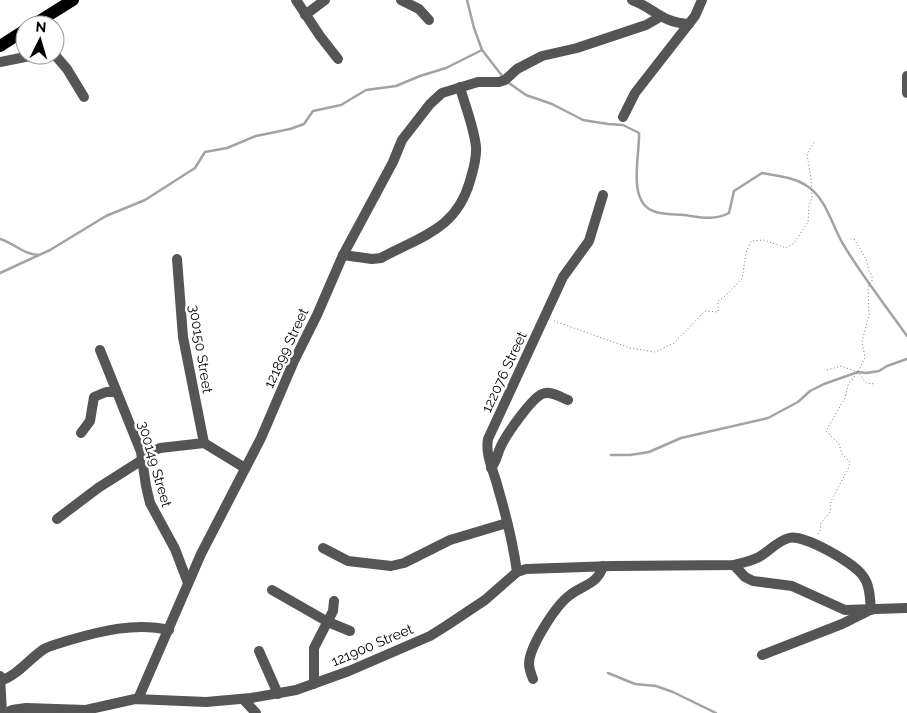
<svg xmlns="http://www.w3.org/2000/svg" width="907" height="713" viewBox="0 0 907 713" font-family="Raleway,sans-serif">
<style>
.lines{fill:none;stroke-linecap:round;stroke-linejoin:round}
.stream{stroke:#a3a3a3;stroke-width:2.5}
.path{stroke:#777;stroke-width:1;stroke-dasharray:1 2.5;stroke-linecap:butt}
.minor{stroke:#555;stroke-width:10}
.major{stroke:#000;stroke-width:12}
.labels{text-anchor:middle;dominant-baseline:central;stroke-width:5;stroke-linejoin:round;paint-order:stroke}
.street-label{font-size:14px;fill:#000;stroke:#fff}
</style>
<rect width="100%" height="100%" fill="#fff"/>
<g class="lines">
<g class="stream">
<path d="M467,0L474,28L482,50L503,77"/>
<path d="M506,81L526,95L552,104L583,120L608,124L623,125L639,133C640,155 627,201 653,211C662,215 674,214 684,215C699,217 715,221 729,213L734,191L762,173C777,176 794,177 807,186C826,198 832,225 843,244C862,276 886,306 907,336"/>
<path d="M0,239C16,244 22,254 39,255"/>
<path d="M0,273L50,250L106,216L145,200L195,168L205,152L227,148L256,136L290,129L304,124L313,111L341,105L366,90L396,86L420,76L446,68L482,50"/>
<path d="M611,455H630L649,452L681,438L768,418L798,402L810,391L824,384L858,372L866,373L879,371L887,366L907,359"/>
<path d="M608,673L635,684L656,686L673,692L716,713"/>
</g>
<g class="path">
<path d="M554,321L630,348L655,352L674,343L705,311L718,312V301C728,295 734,286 742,279L746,253L751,241L764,240L786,248L794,243L808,222L809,206L812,197L811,179L807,154L815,141"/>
<path d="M827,370L841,366L858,372L866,383L875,384"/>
<path d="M818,534L820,531L821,523L830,512L831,501L848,469L850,462L842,454L839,444L826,431L845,398L848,385L858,372L865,357L862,342L869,315L868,291L869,284L872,281V276L869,271L866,259L853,237"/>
</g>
<g class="minor">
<path d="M296,0L320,36L338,59"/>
<path d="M401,0L419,9L429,20"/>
<path d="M632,0C654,8 662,23 689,24"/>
<path d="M305,15L325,0"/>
<path d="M55,55L67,69L84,97"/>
<path d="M0,62L35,55"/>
<path d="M907,76V93"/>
<path d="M623,117L635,93L695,16L702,0"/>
<path d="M343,255L372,259L381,258C421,236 456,230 470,181C473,170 477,159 476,147C474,127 465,106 460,87"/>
<path d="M177,259L183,337L204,443"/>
<path d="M100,350L141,452L146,486L150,503L175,549L188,583"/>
<path d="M81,433L90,421L94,397L106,392H116"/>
<path d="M491,468C497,461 497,454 501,446C506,435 531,399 542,394C550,390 560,397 568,400"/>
<path d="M57,519L98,488L142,460L149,453L160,448L204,443L245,468"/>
<path d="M323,548L348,561L391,566L404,563L450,540L507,523"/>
<path d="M734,565L745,577L753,581L792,586L845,610L907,608"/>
<path d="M517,572C513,543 506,515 498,488C494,471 485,456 488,439L563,277L589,241L603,195"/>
<path d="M272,590L328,622L350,631"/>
<path d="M259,651L278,694"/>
<path d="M762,655L842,624L868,611"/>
<path d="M0,676L2,713"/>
<path d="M533,679C531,674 529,669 529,664C529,647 556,605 570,595C583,585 598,584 603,566"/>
<path d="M0,681C17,676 29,659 44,649C52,645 61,643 70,640C101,631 136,622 169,630"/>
<path d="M314,684V648L333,611L334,601"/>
<path d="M138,699L201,554L261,438L294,361L317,315L343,255L393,162L402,140L430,104L442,93L478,82H499L505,80L517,69L542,56L577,48L646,25L660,17"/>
<path d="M243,699L256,713"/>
<path d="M5,713L12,710L26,708L86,710L135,699L206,702L251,698L296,690L349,671L430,636L446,626L485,600L517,572L526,569L613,566L734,565C742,563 751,561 759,557C770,551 777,541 789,538C804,534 854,563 863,576C870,585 870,599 871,610"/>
</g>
<g class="major">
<path d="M33,25L73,0"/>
<path d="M0,46L25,30"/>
</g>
</g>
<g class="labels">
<g class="street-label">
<text transform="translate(286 348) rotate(-65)">121899 Street</text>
<text transform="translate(201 349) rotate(81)">300150 Street</text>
<text transform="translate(504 372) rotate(-65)">122076 Street</text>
<text transform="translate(155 464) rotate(74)">300149 Street</text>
<text transform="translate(372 645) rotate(-23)">121900 Street</text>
</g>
</g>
<g transform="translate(40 40) rotate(5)"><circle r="24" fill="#ffffff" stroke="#999999"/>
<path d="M0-4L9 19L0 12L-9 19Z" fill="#000000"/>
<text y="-8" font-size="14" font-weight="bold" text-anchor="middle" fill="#000000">N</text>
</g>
</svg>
